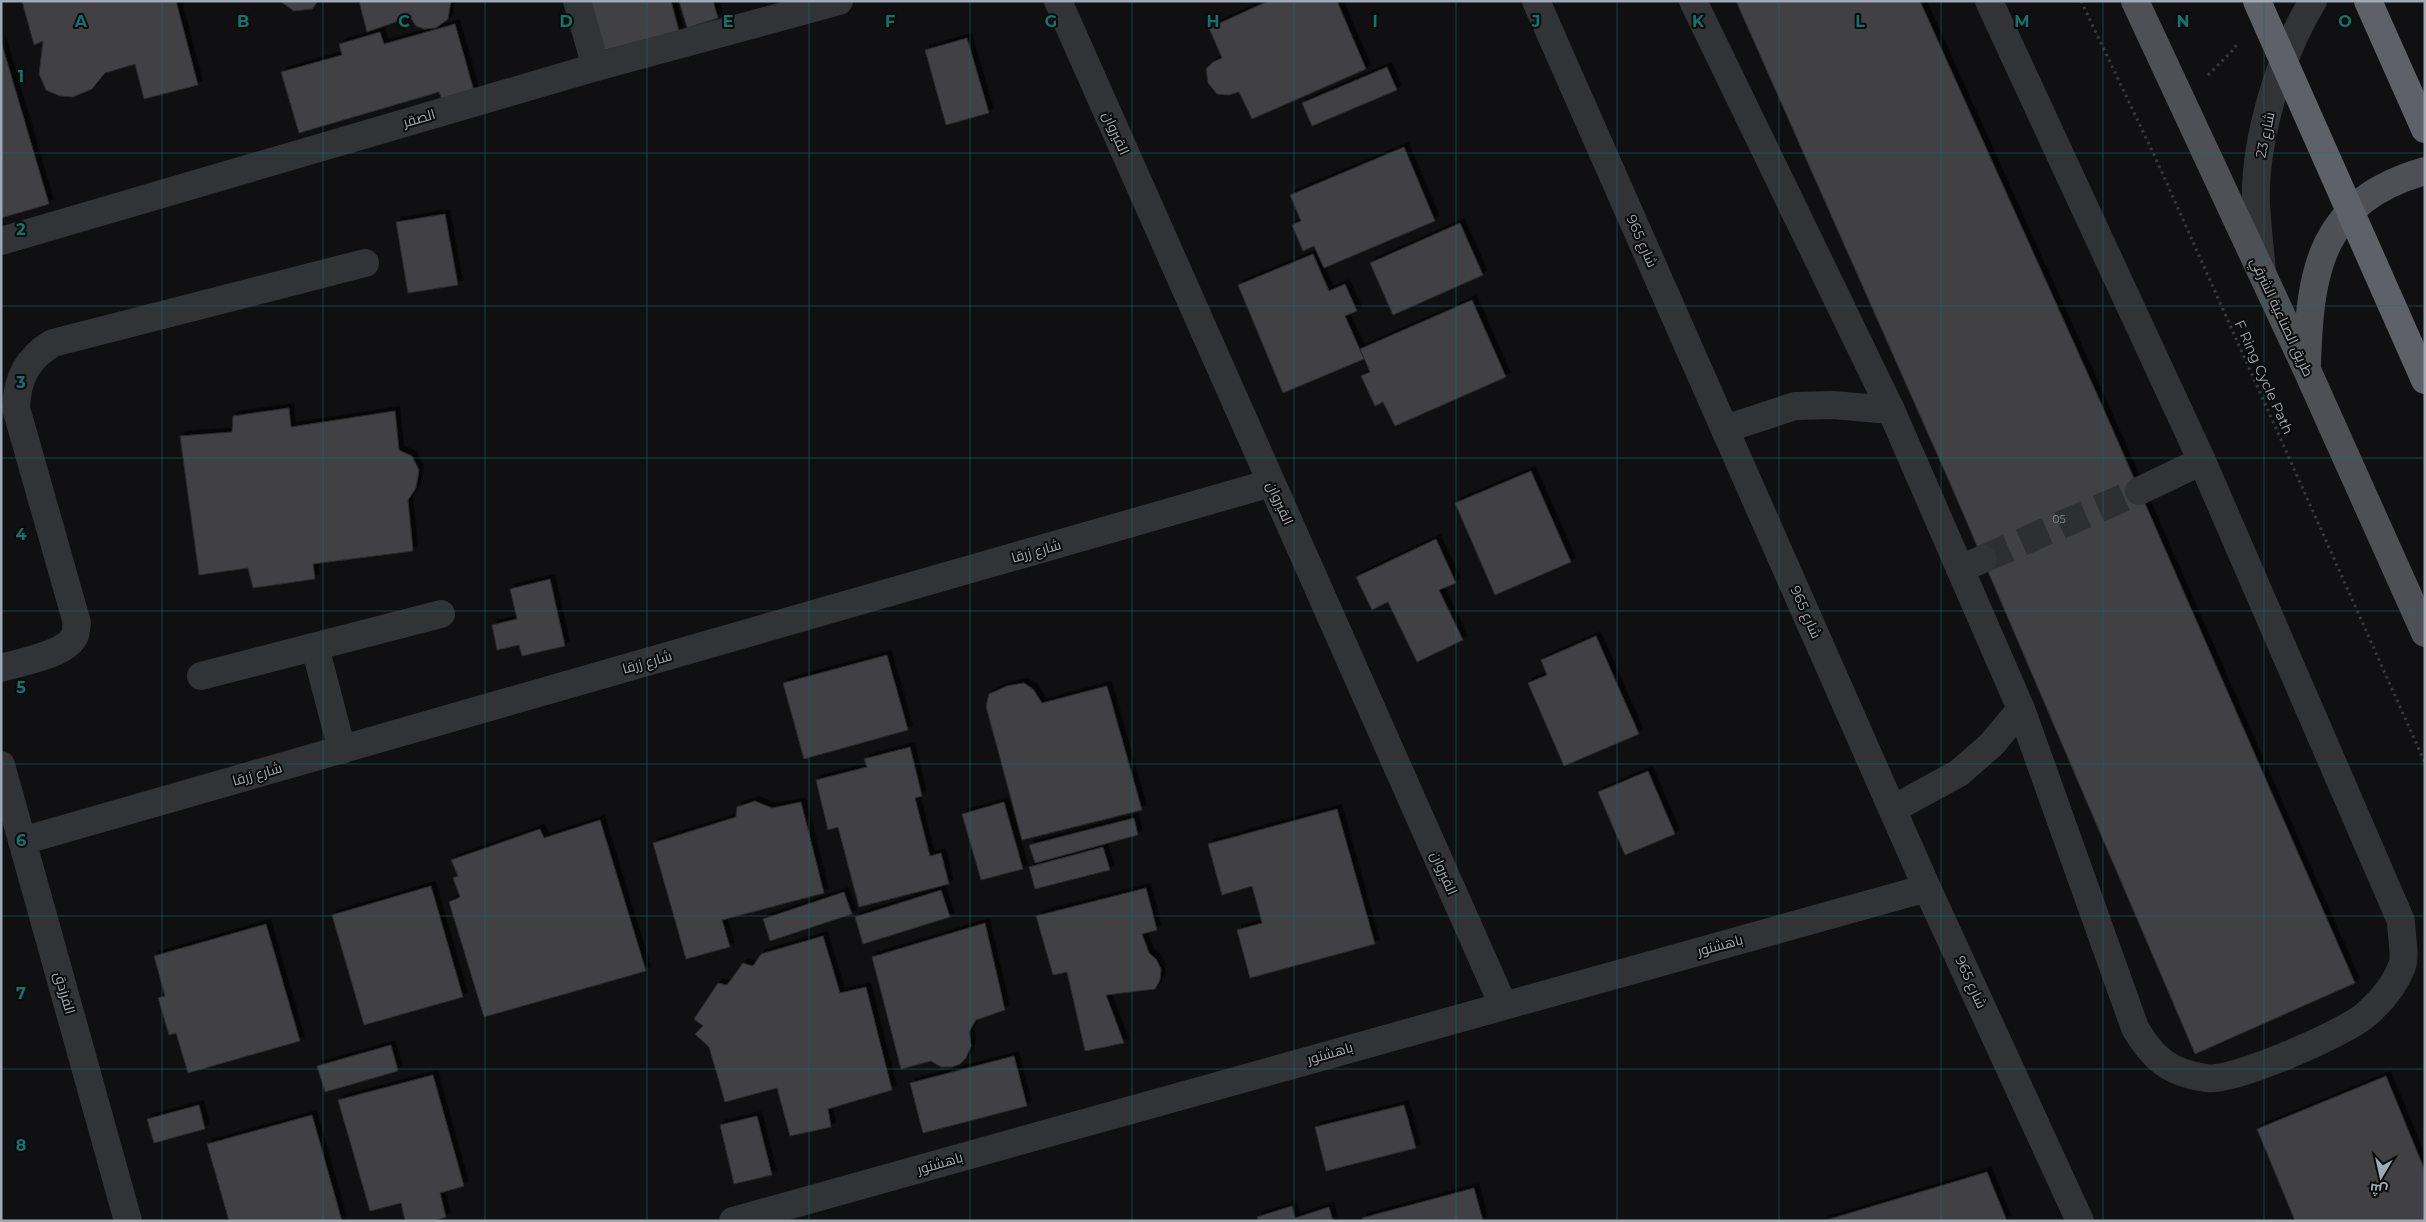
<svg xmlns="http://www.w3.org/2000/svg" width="2426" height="1222" viewBox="0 0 2426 1222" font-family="Montserrat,Cairo,sans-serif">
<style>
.building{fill:#3f4044;stroke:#2a2b2d;filter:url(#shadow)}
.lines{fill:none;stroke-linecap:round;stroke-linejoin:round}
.minor-tunnel{stroke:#2d2f32;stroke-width:28;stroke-dasharray:28 14;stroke-linecap:butt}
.path{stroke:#373a3d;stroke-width:3;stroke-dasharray:2.5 4;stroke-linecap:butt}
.minor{stroke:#313336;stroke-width:28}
.major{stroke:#4e5055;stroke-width:28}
.highway{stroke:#5e6167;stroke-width:28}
.highway-bridge{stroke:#5e6167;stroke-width:28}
.grid{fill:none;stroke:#0f766e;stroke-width:1;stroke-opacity:0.55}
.labels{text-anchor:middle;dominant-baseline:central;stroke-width:4;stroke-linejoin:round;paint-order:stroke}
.number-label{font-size:11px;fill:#898f96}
.street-label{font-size:14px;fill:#a2a9b2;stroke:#0b0b0c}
.grid-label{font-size:16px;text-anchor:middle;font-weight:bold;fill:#0f766e;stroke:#0b0b0c;stroke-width:4;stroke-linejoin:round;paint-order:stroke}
</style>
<defs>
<filter id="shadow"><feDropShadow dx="4.5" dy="-4.5" stdDeviation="0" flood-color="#0009"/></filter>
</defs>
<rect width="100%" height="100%" fill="#101012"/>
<g class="building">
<path d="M22,1H176L198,85L144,99L135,64L105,73L92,89L73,97L60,96L46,90L39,74L43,41L34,45Z"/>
<path d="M280,1H318L312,9L294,11Z"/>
<path d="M359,1H451L448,19L436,28L424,29L416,26L410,17L367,32Z"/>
<path d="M584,1H671L679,31L597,52Z"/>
<path d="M679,1H713L718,18L687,28Z"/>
<path d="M1268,1H1337L1366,69L1252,119L1239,92L1229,95L1217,94L1208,83L1206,69L1213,62L1222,58L1209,28Z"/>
<path d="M1736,1H1920L2105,412L2355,983L2195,1054L1953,490Z"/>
<path d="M455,24L474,91L442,100L439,92L299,133L281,72L342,55L339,44L380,32L384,44Z"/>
<path d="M967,38L989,113L946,125L925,50Z"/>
<path d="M1,41L49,204L1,218Z"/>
<path d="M1387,67L1397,90L1312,126L1302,103Z"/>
<path d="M1404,147L1435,221L1324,268L1314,246L1303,251L1292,225L1301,221L1290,195Z"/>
<path d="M445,214L458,285L408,293L396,222Z"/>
<path d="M1460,223L1483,275L1393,315L1370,263Z"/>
<path d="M1313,254L1329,291L1345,284L1357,311L1345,316L1364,359L1283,393L1238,285Z"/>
<path d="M1472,300L1506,377L1395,426L1383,402L1375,406L1361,376L1370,372L1360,349Z"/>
<path d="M289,408L291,427L395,411L399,450L412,456L419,470L416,488L408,500L413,551L313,564L315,579L253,588L248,568L199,575L180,436L232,432L233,416Z"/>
<path d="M1531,471L1571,562L1495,595L1455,503Z"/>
<path d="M1436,539L1456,583L1439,590L1463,640L1417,662L1388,602L1372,610L1356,577Z"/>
<path d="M550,579L565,646L522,656L519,645L497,650L492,625L517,619L510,589Z"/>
<path d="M1596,636L1639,734L1564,766L1528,683L1547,675L1541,660Z"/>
<path d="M887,655L908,730L804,759L783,683Z"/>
<path d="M1024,683L1033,689L1042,703L1107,686L1142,810L1022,840L986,706L989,694L1007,686Z"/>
<path d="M910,747L922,796L915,798L930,856L941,853L949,884L859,907L838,827L828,830L816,780L867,767L864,759Z"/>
<path d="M1648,771L1675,834L1625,855L1598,792Z"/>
<path d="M755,801L772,808L801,802L824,893L722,920L730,947L686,959L653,843L736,817L737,807Z"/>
<path d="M1004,802L1023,869L981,880L962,814Z"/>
<path d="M1337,809L1375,944L1250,978L1237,930L1262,923L1252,886L1222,895L1208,844Z"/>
<path d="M1134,818L1138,835L1035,863L1029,845Z"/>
<path d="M600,820L646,971L484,1017L449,902L460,897L453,878L458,876L451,860L540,829L544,838Z"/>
<path d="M1103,847L1110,870L1035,889L1029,867Z"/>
<path d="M431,886L463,997L364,1025L332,915Z"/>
<path d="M1146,888L1157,930L1142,934L1149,953L1156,959L1161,969L1160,980L1155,989L1106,995L1124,1043L1085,1051L1067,972L1053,975L1036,916Z"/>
<path d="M941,890L950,917L863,944L855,917Z"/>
<path d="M844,892L852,914L770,941L763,919Z"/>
<path d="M985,923L1005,1010L976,1020L969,1032L971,1046L966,1058L960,1064L952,1067H941L931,1061L901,1069L872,957Z"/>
<path d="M266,924L300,1041L188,1073L176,1033L169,1035L158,998L165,996L154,956Z"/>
<path d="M823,936L840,993L866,987L892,1090L828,1109L831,1127L790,1136L777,1088L725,1102L709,1047L695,1034L703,1026L694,1019L718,983L727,985L743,963L753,966L761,954Z"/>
<path d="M391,1045L398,1071L325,1092L317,1066Z"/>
<path d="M1014,1056L1027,1106L923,1133L910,1083Z"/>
<path d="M433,1075L464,1186L440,1193L446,1217L434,1221H405L401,1203L370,1211L338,1100Z"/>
<path d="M2386,1076L2425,1171V1221H2295L2257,1129Z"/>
<path d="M199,1105L205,1129L154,1143L147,1119Z"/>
<path d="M1404,1105L1416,1148L1326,1171L1315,1127Z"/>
<path d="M312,1115L342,1221H229L207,1144Z"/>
<path d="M757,1116L772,1175L734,1184L720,1125Z"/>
<path d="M1987,1172L2007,1221H1823Z"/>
<path d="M1474,1188L1483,1221H1363L1362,1218Z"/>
<path d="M1292,1206L1295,1218L1329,1207L1333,1221H1258L1257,1217Z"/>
</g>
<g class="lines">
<path class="minor-tunnel" d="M1983,559L2139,491"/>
<g class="path">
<path d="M2081,1L2156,159L2425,763"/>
<path d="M2208,75L2235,48L2237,43"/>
</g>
<g class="minor">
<path d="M577,1L596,67"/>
<path d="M1058,1L1503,1005"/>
<path d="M1536,1L1927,888L2080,1221"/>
<path d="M1693,1L1891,410L2021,709L2135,1028C2153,1059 2170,1073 2206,1078C2232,1083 2341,1034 2363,1017C2380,1003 2394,987 2402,966C2406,955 2401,934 2401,921L2202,461L1989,1"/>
<path d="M1,241L596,67L839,1"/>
<path d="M2262,272C2260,249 2257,226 2256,203C2254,140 2280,55 2313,1"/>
<path d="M1725,429L1795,406L1833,405L1891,410"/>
<path d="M2139,491L2202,461"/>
<path d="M1960,569L1983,559"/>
<path d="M315,647L342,750"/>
<path d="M1,668C20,662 67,655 75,635C76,632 76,627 77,623L16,408C17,379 27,358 53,343L365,263"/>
<path d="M201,676L441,614"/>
<path d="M1,765L128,1221"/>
<path d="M1893,809L1959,773L1992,744L2021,709"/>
<path d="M22,841L1271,483"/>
<path d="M733,1221L1927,888"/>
</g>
<g class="major">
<path d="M2135,1L2307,370L2425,633"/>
<path d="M2307,364C2310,268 2321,201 2425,171"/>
</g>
<path class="highway" d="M2368,1L2425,129"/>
<path class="highway-bridge" d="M2257,1L2425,380"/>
</g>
<path class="grid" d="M162,1V1221M323,1V1221M485,1V1221M647,1V1221M809,1V1221M970,1V1221M1132,1V1221M1294,1V1221M1456,1V1221M1617,1V1221M1779,1V1221M1941,1V1221M2103,1V1221M2264,1V1221M1,153H2425M1,306H2425M1,458H2425M1,611H2425M1,764H2425M1,916H2425M1,1069H2425"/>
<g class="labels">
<g class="number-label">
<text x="2059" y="519">05</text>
</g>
<g class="street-label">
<text transform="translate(419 118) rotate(-16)">الصقر</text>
<text transform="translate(1116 133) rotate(66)">القيروان</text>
<text transform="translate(2265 135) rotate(-78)">شارع 23</text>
<text transform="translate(1642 241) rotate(66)">شارع 965</text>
<text transform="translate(2282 317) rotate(65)">طريق الصناعية الشرقي</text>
<text transform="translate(2264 377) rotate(66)">F Ring Cycle Path</text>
<text transform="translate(1280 503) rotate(66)">القيروان</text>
<text transform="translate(1036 551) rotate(-16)">شارع زرقا</text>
<text transform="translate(1806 612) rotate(66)">شارع 965</text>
<text transform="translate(647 662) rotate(-16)">شارع زرقا</text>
<text transform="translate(257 774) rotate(-16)">شارع زرقا</text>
<text transform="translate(1444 873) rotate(66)">القيروان</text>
<text transform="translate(1720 945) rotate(-15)">باهشتور</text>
<text transform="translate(1971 982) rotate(65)">شارع 965</text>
<text transform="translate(65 993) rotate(74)">الفرزدق</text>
<text transform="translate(1330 1053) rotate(-16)">باهشتور</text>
<text transform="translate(940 1163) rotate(-16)">باهشتور</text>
</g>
</g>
<g class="grid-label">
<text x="81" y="27">A</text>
<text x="243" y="27">B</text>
<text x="404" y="27">C</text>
<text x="566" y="27">D</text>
<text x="728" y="27">E</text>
<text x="890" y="27">F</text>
<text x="1051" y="27">G</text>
<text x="1213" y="27">H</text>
<text x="1375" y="27">I</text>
<text x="1536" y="27">J</text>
<text x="1698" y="27">K</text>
<text x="1860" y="27">L</text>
<text x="2022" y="27">M</text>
<text x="2183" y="27">N</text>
<text x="2345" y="27">O</text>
<text x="21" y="82">1</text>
<text x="21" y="235">2</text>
<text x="21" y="388">3</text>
<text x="21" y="540">4</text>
<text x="21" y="693">5</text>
<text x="21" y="846">6</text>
<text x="21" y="999">7</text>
<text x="21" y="1151">8</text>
</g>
<rect width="2426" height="1222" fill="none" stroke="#a2a9b2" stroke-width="5"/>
<g transform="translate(2381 1177) rotate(189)" stroke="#0b0b0c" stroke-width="4" paint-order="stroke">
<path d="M0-4L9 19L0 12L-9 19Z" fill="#a2a9b2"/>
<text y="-8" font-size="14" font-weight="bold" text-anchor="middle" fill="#a2a9b2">ش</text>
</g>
</svg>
